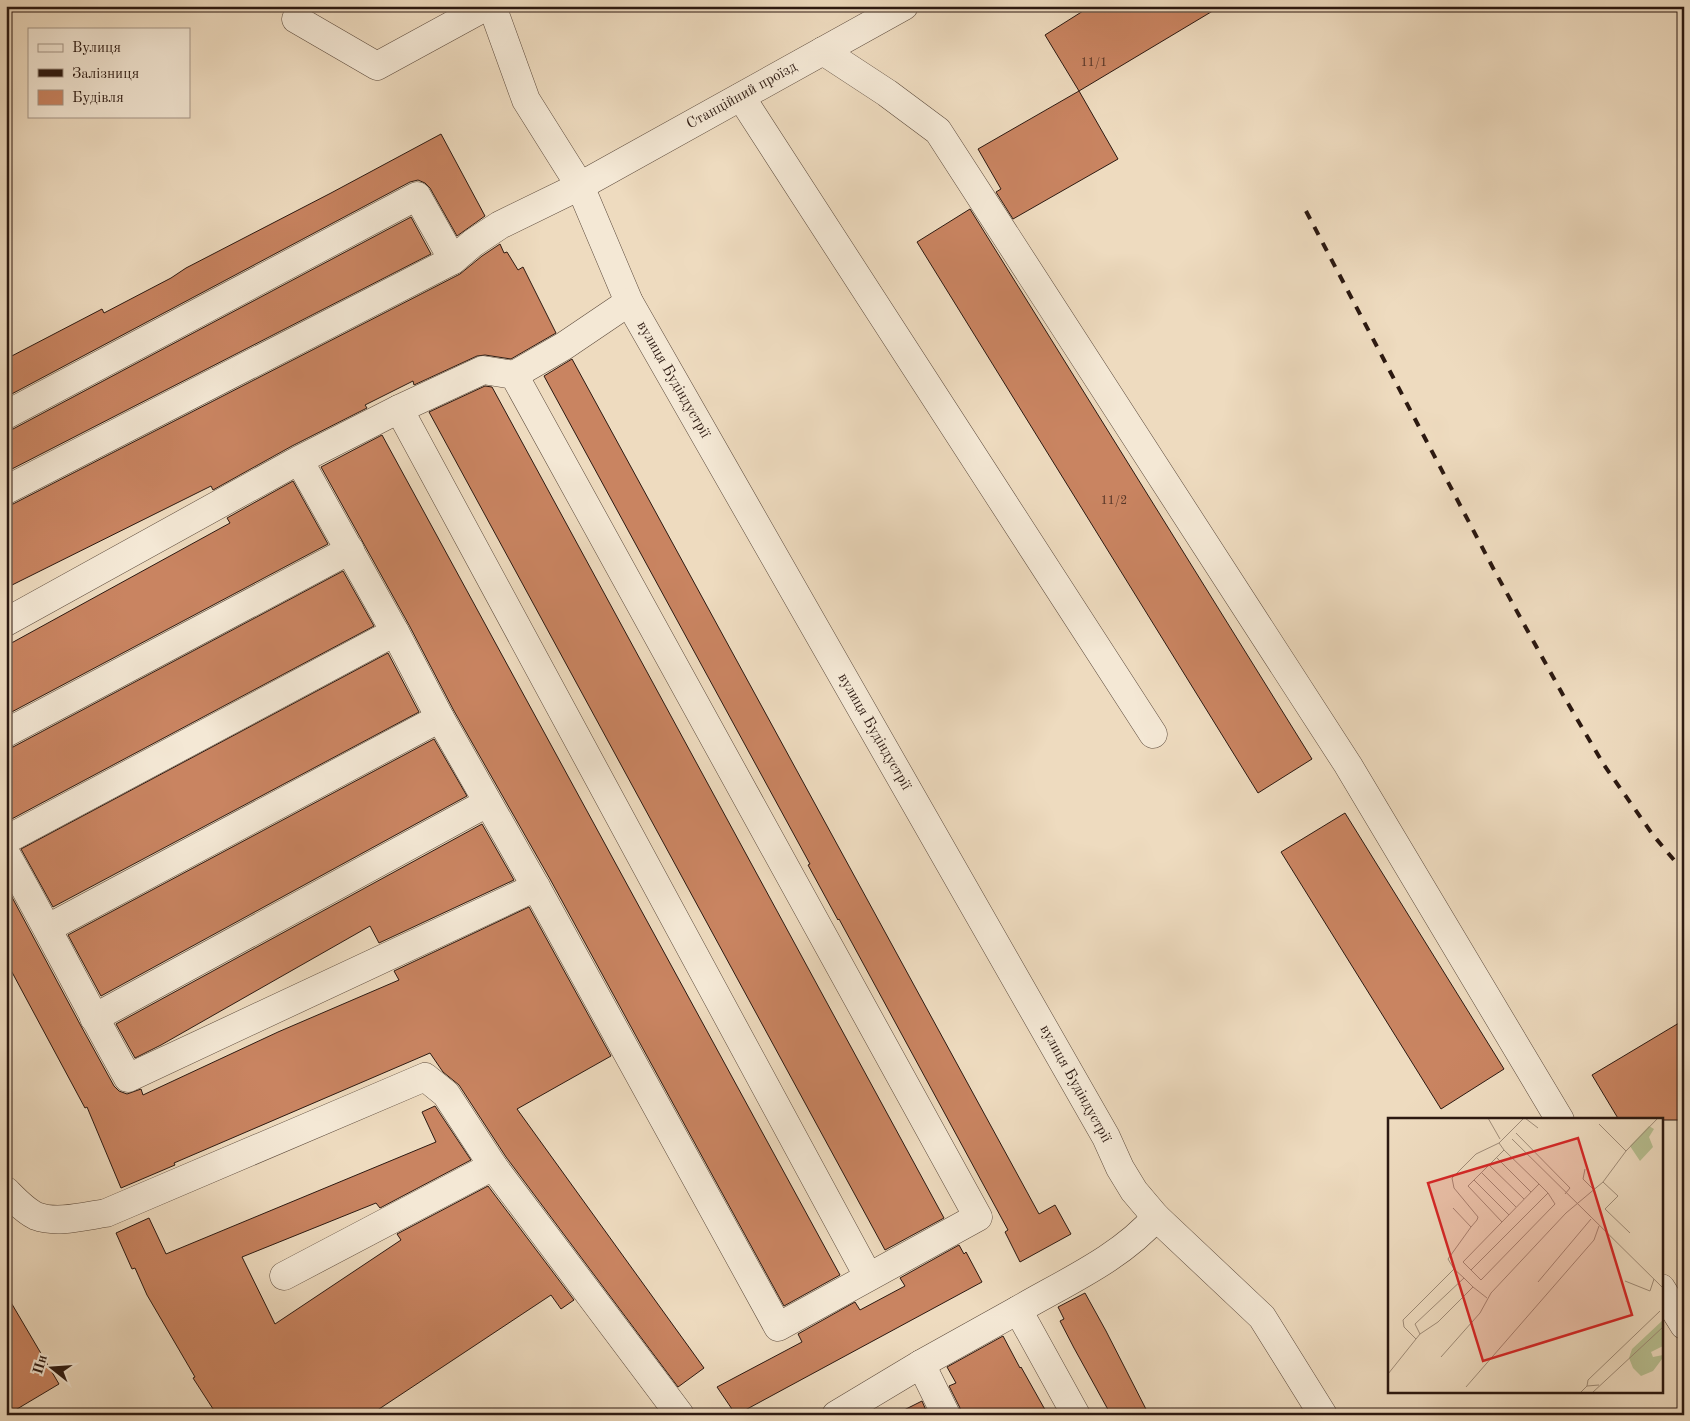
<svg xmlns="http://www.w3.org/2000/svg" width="1690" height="1421" viewBox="0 0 1690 1421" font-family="'Old Standard TT',serif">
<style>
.building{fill:#c98461;stroke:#2c1911}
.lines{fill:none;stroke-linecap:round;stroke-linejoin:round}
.minor-casing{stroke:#5c4a3c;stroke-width:29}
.minor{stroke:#f4e8d5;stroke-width:28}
.rail{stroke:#2c1911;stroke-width:4;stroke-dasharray:9 9;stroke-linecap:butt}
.labels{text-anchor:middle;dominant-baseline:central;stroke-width:5;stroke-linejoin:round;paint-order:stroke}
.number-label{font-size:12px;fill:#533425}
.street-label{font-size:15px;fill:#2c1911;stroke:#f4e8d5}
.inset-road{fill:none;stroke:#a08d79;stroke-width:1}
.view{fill:#d62828;fill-opacity:0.15;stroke:#d62828;stroke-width:2.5}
.inset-edge{fill:none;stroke:#2c1911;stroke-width:2.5}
</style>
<rect width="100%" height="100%" fill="#eedbbf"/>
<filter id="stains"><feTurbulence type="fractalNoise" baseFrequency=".004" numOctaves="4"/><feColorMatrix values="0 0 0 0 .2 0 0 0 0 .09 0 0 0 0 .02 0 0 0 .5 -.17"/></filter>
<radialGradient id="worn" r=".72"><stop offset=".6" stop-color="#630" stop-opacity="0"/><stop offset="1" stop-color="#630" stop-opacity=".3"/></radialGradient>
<g class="building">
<path d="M1091,6H1221L1079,91L1045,35Z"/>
<path d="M1079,91L1118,159L1013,219L996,192L1001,189L978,149Z"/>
<path d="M441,134L485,216L457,236L430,188L425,183L418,180L410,182L6,397V359L102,309L104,313L171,278L186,268L331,193Z"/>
<path d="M970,209L1312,759L1258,793L917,242Z"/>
<path d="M411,217L431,254L6,472V430L13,429Z"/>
<path d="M500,244L504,253L507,252L518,270L523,267L556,333L511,359L485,355L477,356L414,385L413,381L365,405L367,408L292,446L213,490L211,486L6,588V505L13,504L460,274L482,256Z"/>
<path d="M572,359L1039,1214L1055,1205L1071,1234L1020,1262L1005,1232L1008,1230L963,1147L839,919L838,920L808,865L810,864L544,376Z"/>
<path d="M485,386L492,387L944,1218L885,1250L429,412Z"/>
<path d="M382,435L840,1275L784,1306L550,879L454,711L409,625L321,467Z"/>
<path d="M293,481L328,544L6,715V646L230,523L227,518Z"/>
<path d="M343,571L374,626L6,822V748L13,747Z"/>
<path d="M388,653L419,712L53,907L21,849Z"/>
<path d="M434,739L467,796L101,996L68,935Z"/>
<path d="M1345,813L1504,1069L1441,1109L1281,852Z"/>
<path d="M482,824L514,880L379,943L370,926L161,1045L135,1058L116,1024Z"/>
<path d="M6,886L81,1026L114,1086L119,1091L127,1094L141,1089L143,1095L278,1032L399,980L394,971L529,907L611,1056L517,1109L704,1368L678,1387L506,1157L459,1085L443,1072L430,1053L174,1163L175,1165L121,1188L87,1107L85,1108L6,961Z"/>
<path d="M1684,1020V1120H1619L1592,1075Z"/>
<path d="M435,1106L471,1160L380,1208L376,1203L242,1257L275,1324L401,1240L397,1234L488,1186L574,1300L561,1309L551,1295L370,1415H217L193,1378L195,1377L147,1295L135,1268L132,1269L116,1233L149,1218L166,1254L436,1142L422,1112Z"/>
<path d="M959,1245L964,1254L966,1252L982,1282L736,1415L717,1387L802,1342L798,1334L855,1302L860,1310L905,1286L900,1278Z"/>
<path d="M1085,1293L1106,1331L1149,1415H1111L1074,1348L1060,1321L1064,1319L1058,1307Z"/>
<path d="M6,1294L59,1384L7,1415H6Z"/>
<path d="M1003,1336L1020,1368L1021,1367L1048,1415H961L960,1408L949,1386L956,1383L947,1367Z"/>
<path d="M922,1401L928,1415H894Z"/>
</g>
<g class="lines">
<defs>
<g id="minor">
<path d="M492,6L526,100L580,186L629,302L1106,1137L1120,1168L1134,1191L1156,1217L1262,1317L1323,1415"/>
<path d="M296,19L377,66L487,6"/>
<path d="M823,51L887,93L938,131L1348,765L1560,1120"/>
<path d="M741,97L1153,734"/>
<path d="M514,375L564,346L629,302"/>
<path d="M399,409L868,1276"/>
<path d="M6,415L417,196L453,260"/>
<path d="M6,490L453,260L473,243L500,225L580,186L904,6"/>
<path d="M6,622L299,460L399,409L483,370L514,375L978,1217L778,1327L536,887L440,718L395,632L299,460"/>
<path d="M6,733L350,550"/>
<path d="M6,840L395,632"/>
<path d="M6,854C48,928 86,1004 128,1078L536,887"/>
<path d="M48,928L440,718"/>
<path d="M94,1018L487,803"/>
<path d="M493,1166L680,1415"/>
<path d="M6,1191C14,1199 25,1211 36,1216C57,1224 85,1216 106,1213L425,1077L446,1094L493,1166L284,1276"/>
<path d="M1661,1288L1684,1325"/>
<path d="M1018,1310C1064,1283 1121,1258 1156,1217"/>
<path d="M921,1364L1018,1310L1076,1415"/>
<path d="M836,1415L921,1364L946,1415"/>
</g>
</defs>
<use href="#minor" class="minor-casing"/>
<use href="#minor" class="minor"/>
<path class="rail" d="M1306,211L1493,568L1563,695L1604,765L1653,835L1684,872"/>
</g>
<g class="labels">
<g class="number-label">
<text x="1094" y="63">11/1</text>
<text x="1114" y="501">11/2</text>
</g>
<g class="street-label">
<text transform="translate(742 96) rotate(-29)">Станційний проїзд</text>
<text transform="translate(673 380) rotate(60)">вулиця Будіндустрії</text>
<text transform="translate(874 732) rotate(60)">вулиця Будіндустрії</text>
<text transform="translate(1075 1084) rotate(61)">вулиця Будіндустрії</text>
</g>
</g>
<g transform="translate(1388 1118)">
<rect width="275" height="275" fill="#eedbbf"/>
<path d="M261,8L266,11L261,19L265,29L252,43L242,28ZM275,202V228L263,234L265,239L275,237L274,241L265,253L253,258L245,250L241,240L244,231Z" fill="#b8c092"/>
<path class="inset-road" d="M100,0L112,21M137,0L150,10M211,6L238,33M128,15L182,70L177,76M124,21L275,170M111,25L116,32L151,66L160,75L167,86L93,162L75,144L151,66M109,40L143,74M101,47L136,81M197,51L195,61L205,71M94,55L128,89M86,62L121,97M215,64L230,78L217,91L242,115M65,90L83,109L89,102L90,99L66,70L64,60L88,36L111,25L136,0M114,104L80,68L116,32M66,151L76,160L27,206L32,216L28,221L16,209L15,202L66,151L60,141L83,109M83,152L160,75M237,163L262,173L266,161M150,164L203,101M85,169L99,180M32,216L50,204L85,169L76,160M53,239L92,195L103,175L178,95L215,64L238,33L270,0M0,256L28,221M199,268L200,262L272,193M78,269L206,122L211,108M192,275L199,268L211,267M204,275L275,209"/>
<path class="view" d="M190,20L244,197L95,243L40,65Z"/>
<rect width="275" height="275" class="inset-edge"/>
</g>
<rect width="1690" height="1421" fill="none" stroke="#eedbbf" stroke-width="25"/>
<rect x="8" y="8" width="1675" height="1406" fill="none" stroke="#2c1911" stroke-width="2.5"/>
<rect x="12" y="12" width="1665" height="1396" fill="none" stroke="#2c1911"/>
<rect x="28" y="28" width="162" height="90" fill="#f4e8d5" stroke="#a49587"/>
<rect x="38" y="44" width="25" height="8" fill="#f4e8d5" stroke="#a49587"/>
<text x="72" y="52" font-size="15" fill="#2c1911">Вулиця</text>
<rect x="38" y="69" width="25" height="8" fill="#2c1911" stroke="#a49587"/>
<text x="72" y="78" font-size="15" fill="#2c1911">Залізниця</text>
<rect x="38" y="90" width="25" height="15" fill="#c98461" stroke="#a49587"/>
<text x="72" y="102" font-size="15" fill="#2c1911">Будівля</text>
<g transform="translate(52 1368) rotate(287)" stroke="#f4e8d5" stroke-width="4" paint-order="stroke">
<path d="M0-4L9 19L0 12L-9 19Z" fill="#2c1911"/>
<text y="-8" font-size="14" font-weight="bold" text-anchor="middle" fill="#2c1911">Пн</text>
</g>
<rect width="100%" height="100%" filter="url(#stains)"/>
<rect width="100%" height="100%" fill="url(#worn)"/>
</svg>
